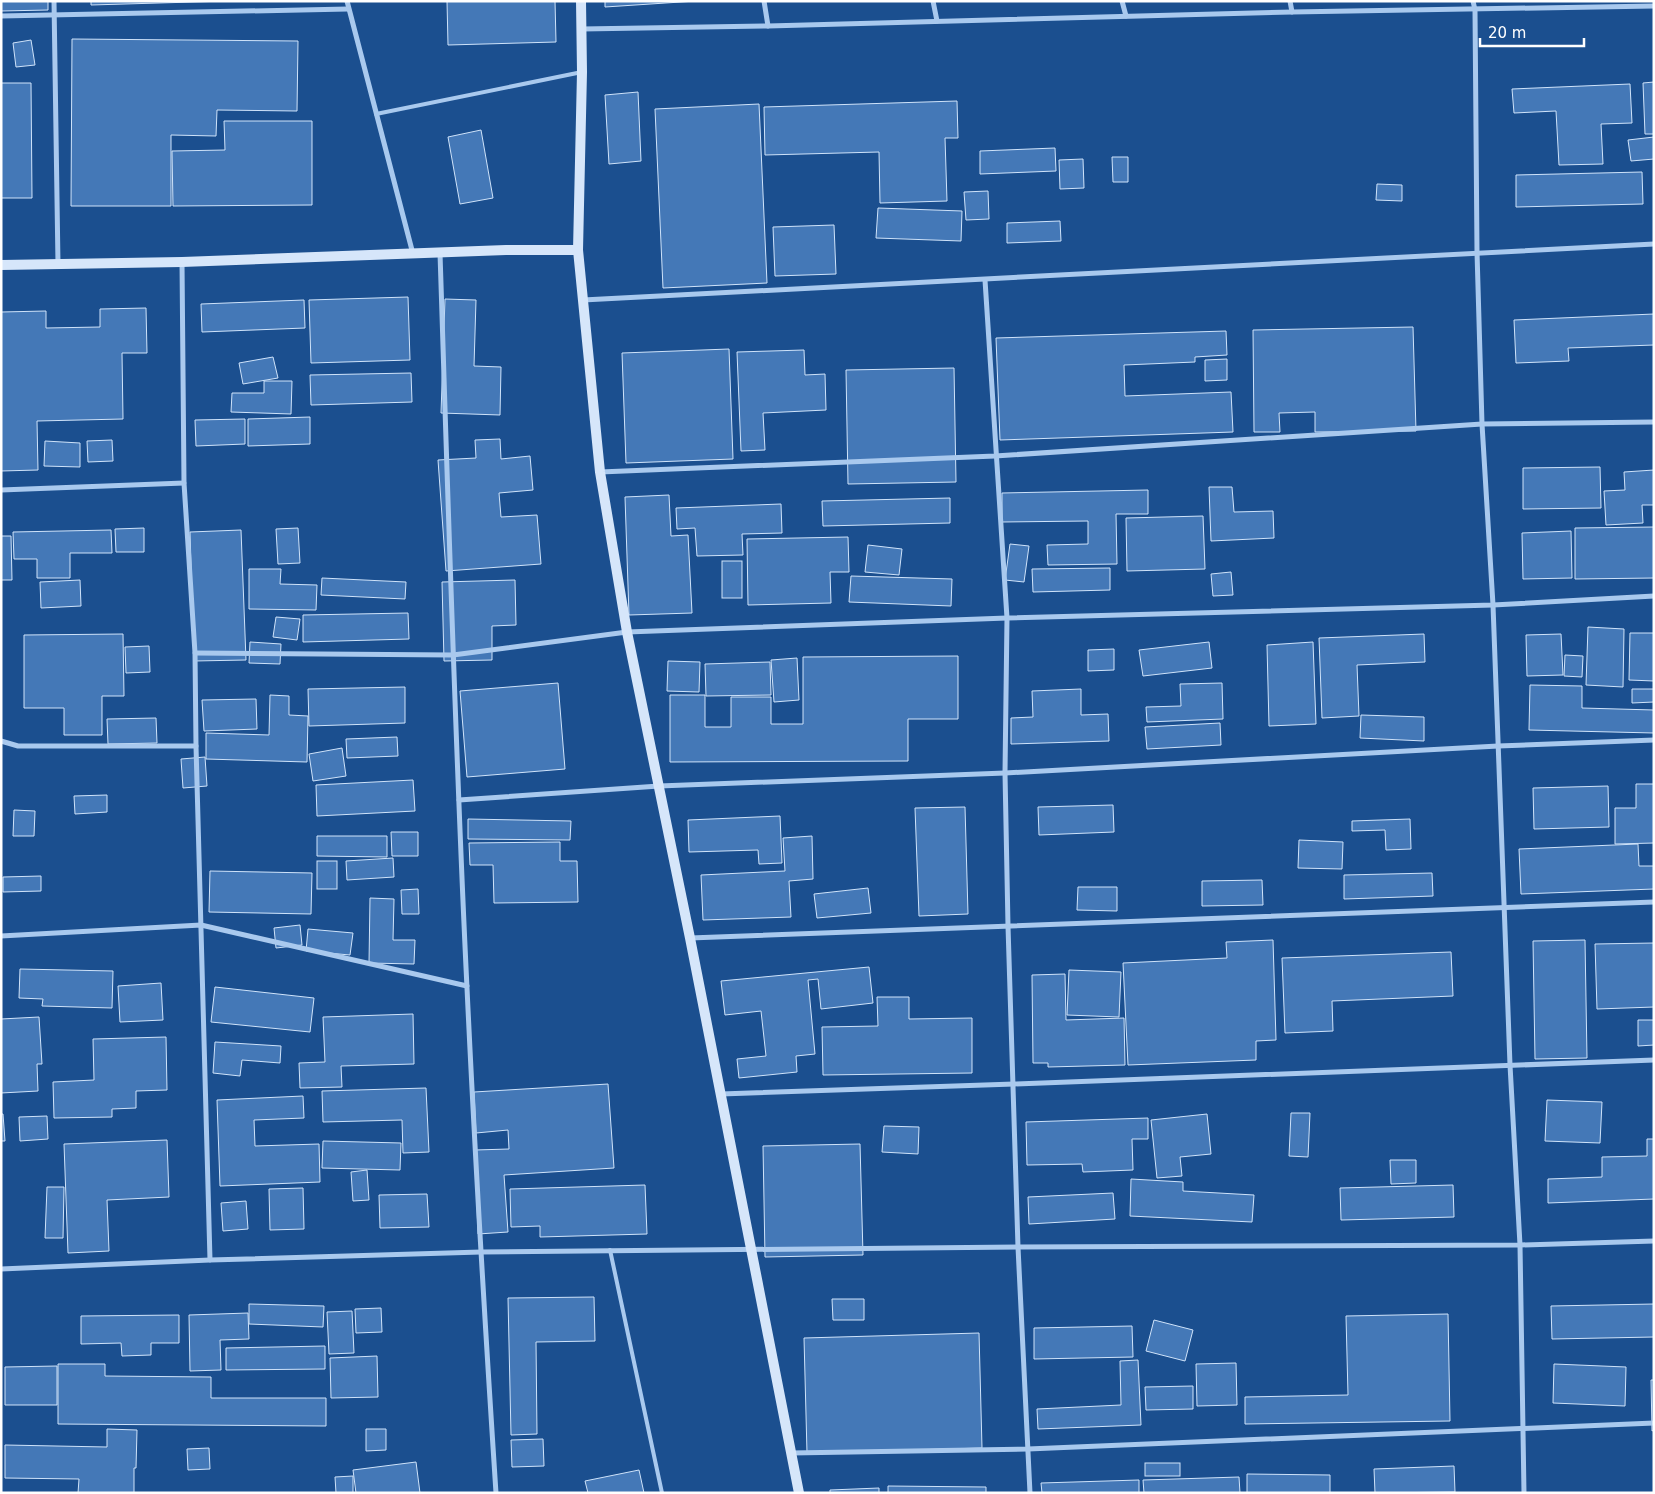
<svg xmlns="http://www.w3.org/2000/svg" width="1655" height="1494" viewBox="0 0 1655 1494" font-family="'DejaVu Sans',sans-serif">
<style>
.building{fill:#4478b7;stroke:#cfe3fa}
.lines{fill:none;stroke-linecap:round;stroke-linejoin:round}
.service{stroke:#a9c9ee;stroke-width:4}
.minor{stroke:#a9c9ee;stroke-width:5}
.secondary{stroke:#d6e6fa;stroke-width:10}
</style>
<rect width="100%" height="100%" fill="#1b4f8f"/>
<g class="building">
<path d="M1,1H48V10L1,11Z"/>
<path d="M91,1H227L91,5Z"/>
<path d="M447,1H555L556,42L448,45Z"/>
<path d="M605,1H696L605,7Z"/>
<path d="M72,39L298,41L297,111L217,110L216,136L171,135V206H71Z"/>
<path d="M31,40L35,65L16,67L13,43Z"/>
<path d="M1654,82V134H1645L1643,83Z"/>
<path d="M1,83H31L32,198H1Z"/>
<path d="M1630,84L1632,123L1601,124L1603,164L1559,165L1556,111L1514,113L1512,89Z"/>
<path d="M638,92L641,161L609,164L605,95Z"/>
<path d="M957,101L958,138H945L947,201L880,203L879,152L765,155L764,107Z"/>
<path d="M759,104L767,283L663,288L655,109Z"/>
<path d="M224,121H312V205L173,206L172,151L225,150Z"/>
<path d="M481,130L493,198L460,204L448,137Z"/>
<path d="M1654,137V159L1631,161L1628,140Z"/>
<path d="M1055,148L1056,171L980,174V151Z"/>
<path d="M1112,157H1128V182H1113Z"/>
<path d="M1083,159L1084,188L1060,189L1059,160Z"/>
<path d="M1642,172L1643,204L1516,207V175Z"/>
<path d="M1377,184L1402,185V201L1376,200Z"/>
<path d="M988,191L989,219L966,220L964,192Z"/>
<path d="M878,208L962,211L961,241L876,238Z"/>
<path d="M1060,221L1061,241L1007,243V223Z"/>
<path d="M834,225L836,274L775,276L773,227Z"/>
<path d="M408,297L410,360L311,363L309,300Z"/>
<path d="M445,299L476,300L474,366L501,367L500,415L441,413Z"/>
<path d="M304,300L305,328L202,332L201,304Z"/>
<path d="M146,308L147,353H122L123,419L37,421L38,470L1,471V312L46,311V328L100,327V309Z"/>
<path d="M1654,314V345L1568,348L1569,361L1516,363L1514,320Z"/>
<path d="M1413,327L1416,431L1315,432V412L1279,413L1280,432H1254L1253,330Z"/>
<path d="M1226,331L1227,355L1195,357V362L1124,365L1125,396L1231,392L1233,432L1000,440L996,338Z"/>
<path d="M729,349L733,459L626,463L622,353Z"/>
<path d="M804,350L805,375L825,374L826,410L763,413L765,450L741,451L737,352Z"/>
<path d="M273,357L278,378L243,384L239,363Z"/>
<path d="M1227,359V380L1205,381V360Z"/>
<path d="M954,368L956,482L848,484L846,370Z"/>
<path d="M411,373L412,402L311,405L310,375Z"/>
<path d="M264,381H292L291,414L231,412L232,393H264Z"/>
<path d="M310,417V444L248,446V419Z"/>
<path d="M245,419V444L196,446L195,420Z"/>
<path d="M500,439L501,459L530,456L533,490L499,493L501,517L537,515L541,564L446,571L438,460L476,458L475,440Z"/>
<path d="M112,440L113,461L88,462L87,441Z"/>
<path d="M45,441L80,443V467L44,466Z"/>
<path d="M1600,467L1601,508L1523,509V468Z"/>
<path d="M1654,470V505H1642L1643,523L1606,525L1604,491L1625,490L1624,472Z"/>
<path d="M1209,487H1232L1234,512L1273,511L1274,538L1211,541Z"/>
<path d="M1148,490V514H1116L1117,564L1048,565L1047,545L1088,544V521L1002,522V493Z"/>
<path d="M669,495L671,536L688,535L692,613L629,615L625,497Z"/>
<path d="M950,498V523L823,526L822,501Z"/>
<path d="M781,504L782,533L742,534L743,555L697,556L695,528L677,529L676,508Z"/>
<path d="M1203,516L1205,569L1127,571L1126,518Z"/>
<path d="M1654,527V578L1575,579V528Z"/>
<path d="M144,528V552H116L115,529Z"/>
<path d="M298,528L300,563L278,564L276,529Z"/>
<path d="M111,530L112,553H70V578H37V559H14L13,532Z"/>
<path d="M241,530L246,660L194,661L190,532Z"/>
<path d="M1571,531L1572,578L1523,579L1522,533Z"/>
<path d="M1,536H11L12,580H1Z"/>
<path d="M848,537L849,572H830L831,603L748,605L747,539Z"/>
<path d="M1010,544L1029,546L1024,582L1005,580Z"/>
<path d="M868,545L902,549L899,575L865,572Z"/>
<rect x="722" y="561" width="20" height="37"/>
<path d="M1110,568V590L1033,592L1032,569Z"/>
<path d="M249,569H281L280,584L317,585L316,610L249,609Z"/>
<path d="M1231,572L1233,595L1213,596L1211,574Z"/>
<path d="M851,576L952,579L951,606L849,602Z"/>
<path d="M322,578L406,582L405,599L321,595Z"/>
<path d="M80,580L81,606L41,608L40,582Z"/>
<path d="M515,580L516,625L492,626V660L444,661L442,582Z"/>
<path d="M408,613L409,639L303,642V615Z"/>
<path d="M276,617L300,619L297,640L273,637Z"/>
<path d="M1588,627L1624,629L1623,687L1586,685Z"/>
<path d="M1630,633H1654V681L1629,680Z"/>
<path d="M123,634L124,696H102V735H64V708H24V635Z"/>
<path d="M1424,634L1425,662L1357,665L1359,716L1322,718L1319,638Z"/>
<path d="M1561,634L1563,675L1527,676L1526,635Z"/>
<path d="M250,642L281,644L280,664L249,663Z"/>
<path d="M1209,642L1212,668L1143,676L1139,650Z"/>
<path d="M1313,642L1316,724L1269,726L1267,645Z"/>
<path d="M149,646L150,672L126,673L125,647Z"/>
<path d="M1114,649V670L1088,671V650Z"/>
<path d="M1565,655L1583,656L1582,677L1564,676Z"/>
<path d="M958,656V719H908V761L670,762V695H705V727H731V697H771V724H803V657Z"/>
<path d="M797,658L799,700L774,702L771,660Z"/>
<path d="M668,661L700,662L699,692L667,691Z"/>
<path d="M770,662L771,695L706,696L705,664Z"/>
<path d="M558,683L565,769L467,777L460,691Z"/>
<path d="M1222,683L1223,719L1147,722L1146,707L1181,706L1180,684Z"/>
<path d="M1530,685L1582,686V708L1654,710V733L1529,730Z"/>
<path d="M405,687V723L309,726L308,689Z"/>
<path d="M1081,689V715L1108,714L1109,741L1011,744V718L1033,717L1032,691Z"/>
<path d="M1632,689H1654V702L1632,703Z"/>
<path d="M270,695L289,696V715L308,716L307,762L206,759V733L269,735Z"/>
<path d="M256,699L257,729L204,731L202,700Z"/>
<path d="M1361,715L1424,717V741L1360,738Z"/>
<path d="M156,718L157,743L108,744L107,719Z"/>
<path d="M1220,723L1221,745L1147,749L1145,727Z"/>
<path d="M397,737L398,756L347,758L346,739Z"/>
<path d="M342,748L346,776L313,781L309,754Z"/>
<path d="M205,757L207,786L183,788L181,759Z"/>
<path d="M413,780L415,811L317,816L316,785Z"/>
<path d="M1636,784H1654V843L1615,844V808H1636Z"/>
<path d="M1608,786L1609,827L1534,829L1533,788Z"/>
<path d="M107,795V812L75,814L74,796Z"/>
<path d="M1113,805L1114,832L1039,835L1038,807Z"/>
<path d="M965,807L968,914L919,916L915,808Z"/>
<path d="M14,810L35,811L34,836H13Z"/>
<path d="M780,816L782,863L759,864L758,850L689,852L688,820Z"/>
<path d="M468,819L571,821L570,840L468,839Z"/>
<path d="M1410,819L1411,849L1386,850L1385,830L1352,831V821Z"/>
<path d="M391,832H418V856H392Z"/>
<path d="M317,836H387V857L317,856Z"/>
<path d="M812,836L813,879L789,881L791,917L703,920L701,875L785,871L783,838Z"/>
<path d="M1299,840L1343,842L1342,869L1298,868Z"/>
<path d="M560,842V861H577L578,902L494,903L493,865H470L469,843Z"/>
<path d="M1638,844L1639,866H1654V889L1521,894L1519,849Z"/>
<path d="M393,858L394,877L347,880L346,861Z"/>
<rect x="317" y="861" width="20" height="28"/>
<path d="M210,871L312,873L311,914L209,912Z"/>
<path d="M1432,873L1433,896L1344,899V875Z"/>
<path d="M41,876V891L3,892V877Z"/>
<path d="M1262,880L1263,905L1202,906V881Z"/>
<path d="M1078,887H1117V911L1077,910Z"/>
<path d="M868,888L871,913L817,918L814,894Z"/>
<path d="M418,889L419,914H402L401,890Z"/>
<path d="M370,898L394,899L393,940H415L414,964L369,963Z"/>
<path d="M300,925L302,945L276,948L274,928Z"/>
<path d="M308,929L353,933L350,955L306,951Z"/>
<path d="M1273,940L1276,1040L1256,1041V1060L1128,1065L1123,963L1227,958L1226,942Z"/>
<path d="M1585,940L1587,1058L1535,1059L1533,941Z"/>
<path d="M1654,943V1007L1597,1009L1595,944Z"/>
<path d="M1451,952L1453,996L1332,1001L1333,1031L1285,1033L1282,958Z"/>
<path d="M869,967L873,1003L821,1009L818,979L808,980L815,1054L796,1056L797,1072L739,1078L737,1059L766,1056L761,1011L725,1015L721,981Z"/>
<path d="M20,969L113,971L112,1008L42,1006L43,999L19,998Z"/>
<path d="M1069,970L1121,972L1119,1017L1067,1015Z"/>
<path d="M1065,974L1066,1020L1124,1018L1125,1065L1048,1067V1063H1033L1032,975Z"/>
<path d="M161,983L163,1020L120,1022L118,986Z"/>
<path d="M215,987L314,998L310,1032L211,1022Z"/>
<path d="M877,997H909V1019L972,1018V1073L823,1075L822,1027L878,1026Z"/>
<path d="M413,1014L414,1064L341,1066L342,1087L300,1088L299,1063L325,1062L323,1017Z"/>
<path d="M39,1017L42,1064H37L38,1091L1,1093V1019Z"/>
<path d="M1638,1020H1654V1045L1638,1046Z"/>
<path d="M166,1037L167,1090L136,1091V1108L112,1109V1117L54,1118L53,1082L94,1080L93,1039Z"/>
<path d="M215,1042L281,1046L280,1063L242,1060L240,1076L213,1073Z"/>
<path d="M608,1084L614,1168L504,1175L508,1232L478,1234L475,1150L509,1149L508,1130L476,1133L474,1092Z"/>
<path d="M426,1088L429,1152L403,1153L402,1120L323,1122L322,1091Z"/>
<path d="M303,1096L304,1118L254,1120L255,1146L319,1144L320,1182L220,1186L217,1100Z"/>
<path d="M1547,1100L1602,1102L1600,1143L1545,1141Z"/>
<path d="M1291,1113H1310L1308,1157L1289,1156Z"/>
<path d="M1,1114H3L5,1141H1Z"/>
<path d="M1207,1114L1211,1154L1180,1157L1182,1176L1157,1178L1151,1120Z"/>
<path d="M47,1116L48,1139L20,1141L19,1117Z"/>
<path d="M1148,1118V1139H1132L1133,1170L1083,1172L1082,1164L1027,1165L1026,1122Z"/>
<path d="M884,1126L919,1127L918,1154L882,1152Z"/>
<path d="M1647,1139H1654V1199L1548,1203V1179L1602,1177V1157L1647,1156Z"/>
<path d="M167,1140L169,1197L107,1200L109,1251L68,1253L64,1144Z"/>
<path d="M323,1141L401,1143L400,1170L322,1168Z"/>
<path d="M860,1144L863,1255L765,1257L763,1146Z"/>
<path d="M1390,1160H1416V1183L1391,1184Z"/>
<path d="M367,1170L369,1200L353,1201L351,1172Z"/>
<path d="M1131,1179L1183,1182V1191L1254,1195L1252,1222L1130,1216Z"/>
<path d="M645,1185L647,1234L540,1237V1226L511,1227L510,1189Z"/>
<path d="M1453,1185L1454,1217L1341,1220L1340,1188Z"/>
<path d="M47,1187H64L63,1238H45Z"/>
<path d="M303,1188L304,1229L270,1230L269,1189Z"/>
<path d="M1113,1193L1115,1219L1029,1224L1028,1197Z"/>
<path d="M427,1194L429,1227L380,1228L379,1195Z"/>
<path d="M246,1201L248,1229L223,1231L221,1203Z"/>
<path d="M594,1297L595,1341L536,1342L537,1434L511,1435L508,1298Z"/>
<path d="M832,1299H864V1320H833Z"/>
<path d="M249,1304L324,1306L323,1327L249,1324Z"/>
<path d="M1654,1304V1337L1552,1339L1551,1306Z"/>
<path d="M381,1308L382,1332L356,1333L355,1309Z"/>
<path d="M352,1311L354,1353L329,1354L327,1312Z"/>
<path d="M248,1313L249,1339L220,1340L221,1370L190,1371L189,1315Z"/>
<path d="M1448,1314L1450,1421L1245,1424V1397L1348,1395L1346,1316Z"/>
<path d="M179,1315V1343H151V1355L122,1356L121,1343L81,1344V1316Z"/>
<path d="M1154,1320L1193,1330L1185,1361L1146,1351Z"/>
<path d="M1132,1326L1133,1357L1034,1359V1328Z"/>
<path d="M979,1333L982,1448L807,1453L804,1338Z"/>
<path d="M325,1346V1369L226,1370V1348Z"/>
<path d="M377,1356L378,1397L331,1398L330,1358Z"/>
<path d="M1138,1360L1141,1425L1038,1429L1037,1409L1121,1405L1120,1361Z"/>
<path d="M1236,1363L1237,1405L1197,1406L1196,1364Z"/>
<path d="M58,1364H105V1376L211,1377V1398H326V1426L58,1424Z"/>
<path d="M1554,1364L1626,1367L1625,1406L1553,1403Z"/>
<path d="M57,1366V1405H5V1367Z"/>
<path d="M1651,1380H1654V1430L1652,1431Z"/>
<path d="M1193,1386V1409L1146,1410L1145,1387Z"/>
<path d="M107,1429L137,1430L136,1468H134V1493H78L79,1479L5,1478V1445L107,1447Z"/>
<path d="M366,1429H386V1450L366,1451Z"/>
<path d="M543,1439L544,1466L512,1467L511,1440Z"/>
<path d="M209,1448L210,1469L188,1470L187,1449Z"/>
<path d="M416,1462L420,1493H356L353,1470Z"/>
<rect x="1145" y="1463" width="35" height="13"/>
<path d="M1454,1466L1455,1492L1375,1493L1374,1469Z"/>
<path d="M639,1470L644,1493H588L585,1481Z"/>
<path d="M1247,1474L1330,1475V1493H1247Z"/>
<path d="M353,1476V1493H336L335,1477Z"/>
<path d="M1239,1477L1240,1493H1144L1143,1480Z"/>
<path d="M1139,1480V1493H1042L1041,1483Z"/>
<path d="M888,1486L986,1487V1493H888Z"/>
<path d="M879,1488V1493H830V1490Z"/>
</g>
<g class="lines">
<g class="service">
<path d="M376,114L582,72"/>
<path d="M610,1250L662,1493"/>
</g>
<g class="minor">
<path d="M54,1L58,264"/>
<path d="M347,1L413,254"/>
<path d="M764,1L768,26"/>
<path d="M933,1L937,21"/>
<path d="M1122,1L1126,16"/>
<path d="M1290,1L1292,12"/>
<path d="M1473,1L1475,10L1477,252L1482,424L1493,605L1510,1065L1520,1245L1524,1493"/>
<path d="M1,16L348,9"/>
<path d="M582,29L768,26L1292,12L1654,6"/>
<path d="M440,253C448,498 455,744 467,988C475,1157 485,1325 496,1493"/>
<path d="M182,262L184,483L195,653L196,746L210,1260"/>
<path d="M985,280L1007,618L1005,773L1008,926L1018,1247L1030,1493"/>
<path d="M583,300L1654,244"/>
<path d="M600,472L995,456L1482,424L1654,422"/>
<path d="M1,490L184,483"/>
<path d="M195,653L453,655L627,632L1007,618L1493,605L1654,596"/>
<path d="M1,741L18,746H196"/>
<path d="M459,800L659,786L1005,773L1498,746L1654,740"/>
<path d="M1,936L201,925L467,986"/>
<path d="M690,938L1654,902"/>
<path d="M721,1094L1014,1084L1654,1060"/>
<path d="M1,1269L210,1260L481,1252L1018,1247L1520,1245L1654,1241"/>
<path d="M791,1453L1028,1449L1654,1423"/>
</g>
<g class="secondary">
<path d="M581,1L582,72L578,250L600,472L627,632L690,938L799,1493"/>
<path d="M1,265L182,262L506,250H578"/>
</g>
</g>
<rect width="1655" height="1494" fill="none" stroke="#ffffff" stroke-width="5"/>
<path d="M1480 38v8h104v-8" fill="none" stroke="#ffffff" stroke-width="2.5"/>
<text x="1488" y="38" font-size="15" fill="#ffffff" stroke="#1b4f8f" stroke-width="4" paint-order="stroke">20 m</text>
</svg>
